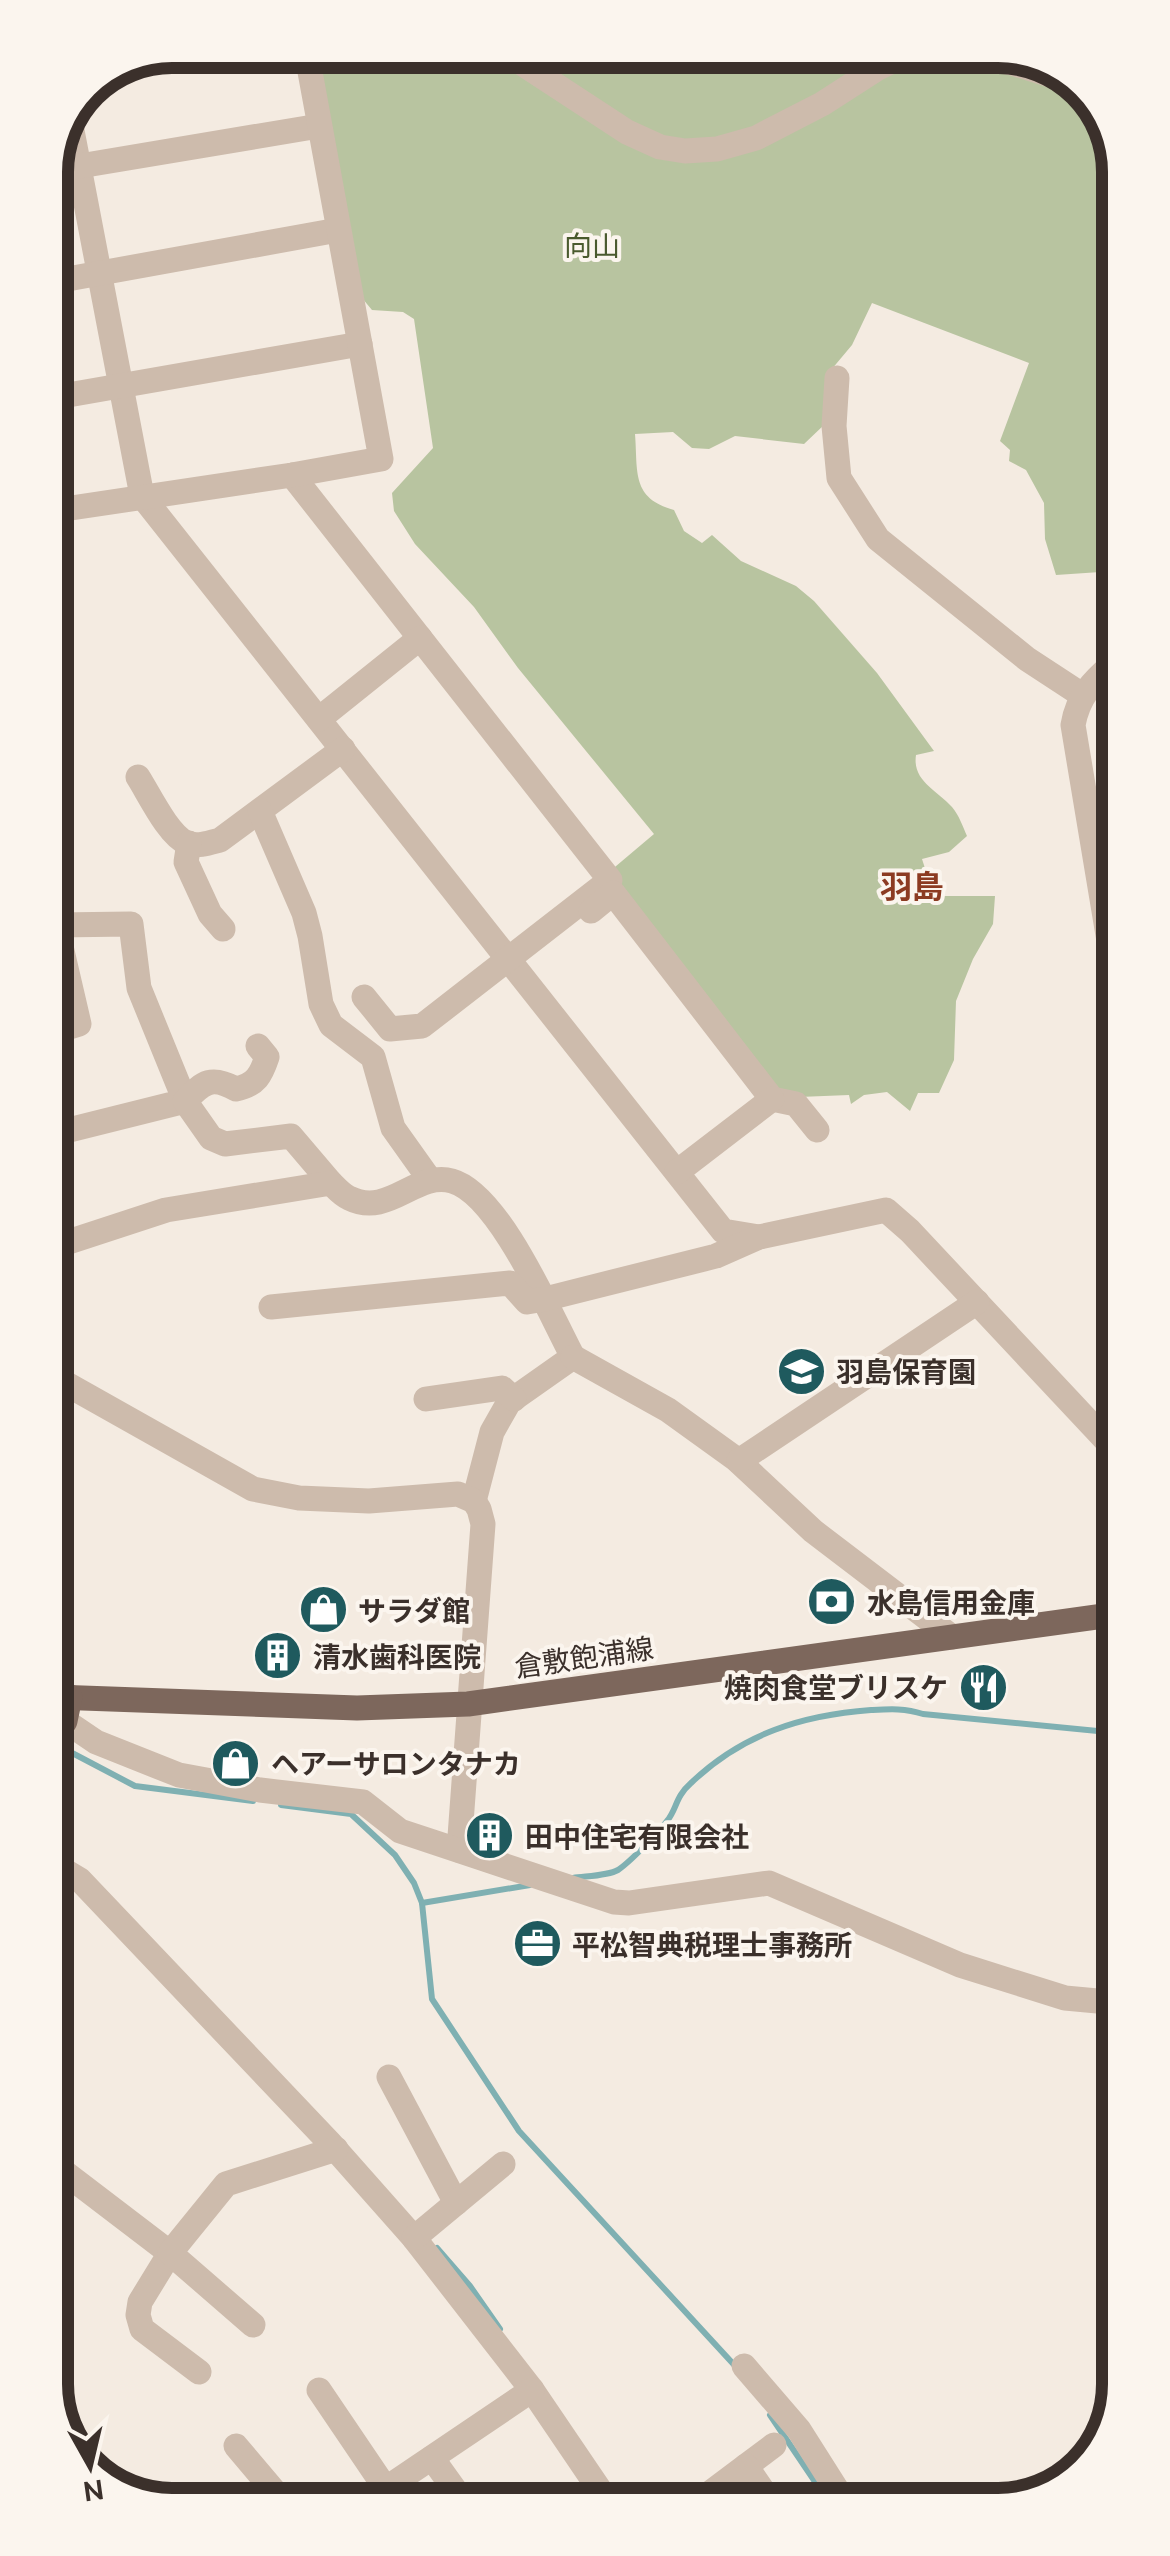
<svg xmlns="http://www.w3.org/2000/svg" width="1170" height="2556" viewBox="0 0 1170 2556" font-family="Ubuntu,'Noto Sans JP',sans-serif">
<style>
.green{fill:#b8c4a0}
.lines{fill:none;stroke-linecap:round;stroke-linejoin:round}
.stream{stroke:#7fb0b2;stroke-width:6}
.minor{stroke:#cdbbac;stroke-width:25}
.major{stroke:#7d675c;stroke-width:25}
.labels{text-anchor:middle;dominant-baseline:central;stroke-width:8;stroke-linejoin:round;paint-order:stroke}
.park-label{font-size:28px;fill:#4a5a2e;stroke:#fbf5ee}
.poi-label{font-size:28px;font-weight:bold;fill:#3b302b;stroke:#fbf5ee;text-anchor:start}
.street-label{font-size:28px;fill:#3b302b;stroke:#fbf5ee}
.quarter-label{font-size:32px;font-weight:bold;fill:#8c3b22;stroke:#fbf5ee}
.rim{fill:none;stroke:#3b302b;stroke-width:12}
</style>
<rect width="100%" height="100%" fill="#f4ebe1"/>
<path class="green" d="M311,50H1007L1072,75L1113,132L1114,374C1102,395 1096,411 1114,432L1115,571L1056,575L1045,539L1044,503L1026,470L1009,461L1010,450L1000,441L1029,363L872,303L852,345L826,376L825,424L804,444L735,436L709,449L692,448L673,432L635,434C638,472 631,498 674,510L684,531L702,543L712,535L741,561L796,586L814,601L877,673L934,751L916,755C912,781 937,790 952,807C959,815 963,827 967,836L949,852L922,859L934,896H995L993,924L973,959L956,1001L954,1060L939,1093H918L910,1111L887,1092L864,1095L851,1104L849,1095L799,1097L774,1088L609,872L654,834L518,668L474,607L415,544L394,511L392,493L433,448L414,319L403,312L372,310L362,298Z"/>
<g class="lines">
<g class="stream">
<path d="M57,1745L135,1786L253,1801"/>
<path d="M281,1805L351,1814L395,1855L414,1883L422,1903L432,1999L519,2131L737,2368"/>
<path d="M573,1878C586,1876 607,1876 618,1870C630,1862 658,1833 667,1821C677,1809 675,1797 691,1783C742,1734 802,1715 871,1710C890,1709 905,1708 923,1714L1118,1733"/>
<path d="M422,1903L530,1885"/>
<path d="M437,2248L470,2286L500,2329"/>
<path d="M770,2415L828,2501"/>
</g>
<g class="minor">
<path d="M487,50L517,60L627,132L660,147L685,151L717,149L756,138L822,104L878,68L905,55L947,50"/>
<path d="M952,50L1012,63L1079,84"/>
<path d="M70,120L142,496L723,1231L759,1237"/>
<path d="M50,171L319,126"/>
<path d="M51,282L338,230"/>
<path d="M837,378L834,426L839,478L878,539L1027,659L1082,695"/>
<path d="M51,398L360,344"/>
<path d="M292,475L610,880L422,1026L390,1029L364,997"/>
<path d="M51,511L292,475L381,459L306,50"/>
<path d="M1115,662C1093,681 1078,696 1073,725L1116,983"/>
<path d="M319,719L420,638"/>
<path d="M138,777C149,794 168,835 187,843C198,847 209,843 220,840L343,749"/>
<path d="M260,811L304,913L310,936L321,1004L331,1025L373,1057L393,1128L430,1180"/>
<path d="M189,843L186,862L210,914L223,929"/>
<path d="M591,911L613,893L772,1099L796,1104L817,1130"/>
<path d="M53,1032L79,1024L56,925L131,924L139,988L185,1101L53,1134"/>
<path d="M258,1046L267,1057C261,1075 256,1085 236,1089C212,1076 204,1081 185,1101L211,1138L225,1144L291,1136L331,1183"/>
<path d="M677,1172L772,1099"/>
<path d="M53,1247L166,1210L331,1183C336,1188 342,1195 349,1198C389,1218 415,1171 452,1181C499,1194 550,1314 573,1357L509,1402L492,1432L474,1501"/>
<path d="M271,1307L510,1283L527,1302L545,1299L716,1256L759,1237L886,1210L910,1231L1117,1452"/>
<path d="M573,1357L668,1410L736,1459L813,1531L952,1637"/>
<path d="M54,1377L253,1489L299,1498L369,1501L458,1494L474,1501L479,1509L483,1524L459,1850"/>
<path d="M426,1399L502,1388L514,1399"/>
<path d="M739,1461L977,1302"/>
<path d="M65,1721L96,1742L179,1775L260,1790L363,1802L400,1831L614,1902L629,1903L769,1883L960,1965L1065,1998L1119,2003"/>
<path d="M55,1865L80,1880L329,2142L414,2238L532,2390L608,2502"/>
<path d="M389,2077L456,2203"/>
<path d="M56,2166L170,2253L140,2302L138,2315L142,2329L199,2372"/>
<path d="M414,2238L503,2164"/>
<path d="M253,2325L170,2253L226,2184L336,2149"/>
<path d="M744,2366L799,2430L844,2501"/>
<path d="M319,2390L386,2489"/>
<path d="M236,2446L286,2505"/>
<path d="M432,2458L465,2504"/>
<path d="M746,2466L774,2445"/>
<path d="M698,2502L746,2466L770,2501"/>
<path d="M363,2504L532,2390"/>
</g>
<g class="major">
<path d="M55,1697L357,1708L468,1704L1118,1614"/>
<path d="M55,1737L65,1721L70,1697"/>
</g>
</g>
<defs>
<symbol id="school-disc" viewBox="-11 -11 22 22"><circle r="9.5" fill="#1f5a5e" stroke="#fbf5ee"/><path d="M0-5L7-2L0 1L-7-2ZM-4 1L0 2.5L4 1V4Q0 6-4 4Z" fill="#fff"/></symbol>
<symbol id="bank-disc" viewBox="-11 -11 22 22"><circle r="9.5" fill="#1f5a5e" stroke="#fbf5ee"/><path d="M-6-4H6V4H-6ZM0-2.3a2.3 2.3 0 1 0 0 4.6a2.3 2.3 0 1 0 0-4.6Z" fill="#fff"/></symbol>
<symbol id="shop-disc" viewBox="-11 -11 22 22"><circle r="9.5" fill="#1f5a5e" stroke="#fbf5ee"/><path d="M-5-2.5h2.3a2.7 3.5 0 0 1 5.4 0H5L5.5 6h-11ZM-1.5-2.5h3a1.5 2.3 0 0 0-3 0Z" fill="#fff"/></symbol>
<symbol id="building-disc" viewBox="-11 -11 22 22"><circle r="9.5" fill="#1f5a5e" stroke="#fbf5ee"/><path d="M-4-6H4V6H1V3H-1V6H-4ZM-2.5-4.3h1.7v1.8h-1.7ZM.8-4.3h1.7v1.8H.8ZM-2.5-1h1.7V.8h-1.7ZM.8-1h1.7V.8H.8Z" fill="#fff"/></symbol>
<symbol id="restaurant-disc" viewBox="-11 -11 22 22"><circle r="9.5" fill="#1f5a5e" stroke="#fbf5ee"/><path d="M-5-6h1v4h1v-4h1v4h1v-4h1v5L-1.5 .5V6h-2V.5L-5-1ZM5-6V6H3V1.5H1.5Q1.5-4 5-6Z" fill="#fff"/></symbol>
<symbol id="office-disc" viewBox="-11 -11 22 22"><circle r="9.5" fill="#1f5a5e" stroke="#fbf5ee"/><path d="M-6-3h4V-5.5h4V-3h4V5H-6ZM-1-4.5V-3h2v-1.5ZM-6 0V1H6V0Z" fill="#fff"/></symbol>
</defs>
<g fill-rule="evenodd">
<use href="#school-disc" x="774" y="1344" width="55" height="55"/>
<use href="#bank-disc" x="804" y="1574" width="55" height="55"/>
<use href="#shop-disc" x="296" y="1582" width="55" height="55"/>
<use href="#building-disc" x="250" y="1628" width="55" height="55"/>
<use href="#restaurant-disc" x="956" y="1660" width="55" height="55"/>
<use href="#shop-disc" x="208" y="1736" width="55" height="55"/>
<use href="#building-disc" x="462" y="1808" width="55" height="55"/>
<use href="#office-disc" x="510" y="1916" width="55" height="55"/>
</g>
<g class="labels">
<g class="park-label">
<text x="592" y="245">向山</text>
</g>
<g class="poi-label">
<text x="836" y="1371">羽島保育園</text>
<text x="867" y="1602">水島信用金庫</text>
<text x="358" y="1610">サラダ館</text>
<text x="313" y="1656">清水歯科医院</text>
<text x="948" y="1687" text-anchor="end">焼肉食堂ブリスケ</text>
<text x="271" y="1763">ヘアーサロンタナカ</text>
<text x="525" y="1836">田中住宅有限会社</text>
<text x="572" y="1944">平松智典税理士事務所</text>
</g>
<g class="street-label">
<text transform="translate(584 1657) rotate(-8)">倉敷飽浦線</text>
</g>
<g class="quarter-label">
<text x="912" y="886">羽島</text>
</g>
</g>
<path d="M0 0H1170V2556H0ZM172 68H998A104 104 0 0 1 1102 172V2384A104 104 0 0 1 998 2488H172A104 104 0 0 1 68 2384V172A104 104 0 0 1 172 68Z" fill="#fbf5ee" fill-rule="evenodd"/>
<path class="rim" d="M172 68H998A104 104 0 0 1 1102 172V2384A104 104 0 0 1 998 2488H172A104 104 0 0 1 68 2384V172A104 104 0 0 1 172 68Z"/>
<g transform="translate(90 2466) rotate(172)" stroke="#fbf5ee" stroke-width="8" paint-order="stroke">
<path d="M0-8L18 38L0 25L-18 38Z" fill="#3b302b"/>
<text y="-15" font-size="28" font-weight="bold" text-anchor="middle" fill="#3b302b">N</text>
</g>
</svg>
